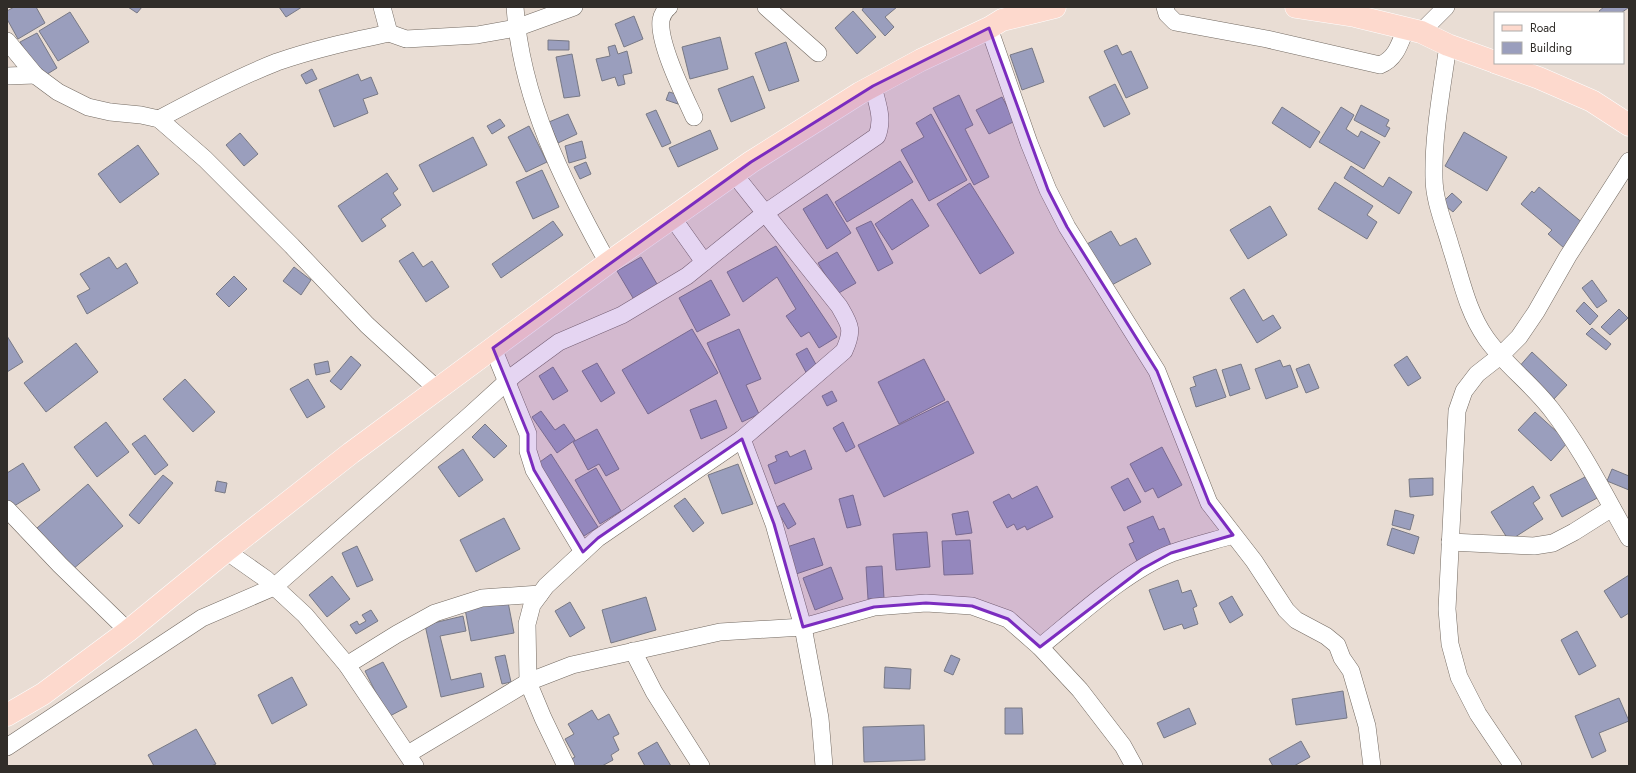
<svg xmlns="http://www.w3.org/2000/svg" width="1636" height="773" viewBox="0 0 1636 773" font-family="Jost,sans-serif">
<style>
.building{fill:#9a9ebd;stroke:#787985}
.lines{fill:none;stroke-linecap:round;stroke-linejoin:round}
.minor-casing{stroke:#736a62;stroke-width:18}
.primary-casing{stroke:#fff;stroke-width:23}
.minor{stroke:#fff;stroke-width:17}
.primary{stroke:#fdd9cd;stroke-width:22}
.marked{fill:#7b2cbf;fill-opacity:0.2;stroke:#7b2cbf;stroke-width:3;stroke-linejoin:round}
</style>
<rect width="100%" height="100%" fill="#e9ddd4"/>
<g class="building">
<path d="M14,7H36L45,23L18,39L7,19V11Z"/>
<path d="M128,7H142L137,13Z"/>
<path d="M279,7H302L286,17Z"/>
<path d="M864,7H897L885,17L894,27L885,36L862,10Z"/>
<path d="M1604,7H1627L1628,8L1621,13H1600L1599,11Z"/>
<path d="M853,11L876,37L857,54L835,28Z"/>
<path d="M70,12L89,42L58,61L39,31Z"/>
<path d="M634,16L643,39L624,47L615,24Z"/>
<path d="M37,33L57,68L41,78L20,42Z"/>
<path d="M720,37L728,69L690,79L682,47Z"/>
<path d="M548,40L569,41V50H548Z"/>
<path d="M786,42L799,81L769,91L755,53Z"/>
<path d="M615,45L618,54L627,51L632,73L623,75L625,84L618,86L615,77L602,81L596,59L610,56L608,47Z"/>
<path d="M1117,45L1122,55L1131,51L1148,88L1126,98L1104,51Z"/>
<path d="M1032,48L1044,82L1022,90L1010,55Z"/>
<path d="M572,54L580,96L564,98L556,57Z"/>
<path d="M312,69L317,79L306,84L301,75Z"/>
<path d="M358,74L361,81L371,77L378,94L363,99L368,113L334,127L319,90Z"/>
<path d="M753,76L765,108L731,122L718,89Z"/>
<path d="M1115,84L1130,114L1104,127L1089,97Z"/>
<path d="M669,92L680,95L678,104L666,100Z"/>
<path d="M959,95L973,125L965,129L989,177L974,185L933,108Z"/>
<path d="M1002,97L1015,121L989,134L976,110Z"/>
<path d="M1361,105L1389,120L1386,126L1390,128L1385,137L1354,120Z"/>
<path d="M1282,107L1320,132L1310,148L1272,123Z"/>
<path d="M1341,107L1354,115L1346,129L1358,137L1361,131L1380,142L1364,169L1319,142Z"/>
<path d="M656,110L671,143L662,147L646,114Z"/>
<path d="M568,114L577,134L558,143L549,122Z"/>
<path d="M931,114L967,180L929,201L901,150L924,137L916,123Z"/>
<path d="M500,119L505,126L492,134L487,126Z"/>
<path d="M529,126L547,162L526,172L508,137Z"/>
<path d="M710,130L718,149L678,167L669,148Z"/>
<path d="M1464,132L1507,157L1487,191L1445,166Z"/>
<path d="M240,133L258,154L244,166L226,145Z"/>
<path d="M473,137L487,165L433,192L419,165Z"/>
<path d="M582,141L586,158L569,163L565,146Z"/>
<path d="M138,145L159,174L120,203L98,174Z"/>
<path d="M900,161L913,182L847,222L835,202Z"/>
<path d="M586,162L591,174L580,179L574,167Z"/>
<path d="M1351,166L1383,187L1389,177L1412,192L1399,214L1344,178Z"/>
<path d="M542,170L559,207L533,219L516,182Z"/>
<path d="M387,173L398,189L393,193L401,205L381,219L386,226L362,242L338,206Z"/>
<path d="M1335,182L1373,206L1367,215L1377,222L1367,239L1318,209Z"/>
<path d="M970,183L1014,253L980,274L937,204Z"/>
<path d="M1539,187L1584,224L1564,248L1548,234L1552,230L1521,204L1532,191L1534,193Z"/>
<path d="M1452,193L1462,202L1453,212L1442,203Z"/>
<path d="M827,194L851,233L827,249L803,209Z"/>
<path d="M912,199L929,226L892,250L875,224Z"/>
<path d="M1270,206L1287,235L1248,259L1230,230Z"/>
<path d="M553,221L563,235L501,278L492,264Z"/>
<path d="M871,221L893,263L878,271L856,228Z"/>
<path d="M1111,231L1120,246L1136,238L1151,264L1108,287L1085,245Z"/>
<path d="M776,246L837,337L819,348L809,332L801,337L786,316L796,309L777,277L743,302L727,272Z"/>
<path d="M413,252L423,267L432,261L449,287L426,302L399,261Z"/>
<path d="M837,252L856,283L837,294L818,263Z"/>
<path d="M109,257L117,269L126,263L138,283L87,314L77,296L90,289L80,274Z"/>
<path d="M641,257L660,289L636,303L617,271Z"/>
<path d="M294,267L311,280L301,295L283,281Z"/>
<path d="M234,276L247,289L229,307L216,294Z"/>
<path d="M711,280L730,315L697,332L679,298Z"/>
<path d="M1592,280L1607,301L1597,308L1582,288Z"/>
<path d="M1244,289L1263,321L1273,315L1281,328L1257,343L1230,298Z"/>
<path d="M1584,302L1598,316L1590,325L1576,311Z"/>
<path d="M1619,309L1628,318L1610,335L1601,327Z"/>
<path d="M1592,328L1611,344L1606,350L1586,334Z"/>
<path d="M692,329L718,373L648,414L622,370Z"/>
<path d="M739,329L761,379L746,385L759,414L742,422L707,343Z"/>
<path d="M7,336L23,362L7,372Z"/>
<path d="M76,343L98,372L46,412L24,383Z"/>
<path d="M807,348L819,370L808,376L796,354Z"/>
<path d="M1532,352L1567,385L1553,400L1518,368Z"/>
<path d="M351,356L361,365L341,390L330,381Z"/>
<path d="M1407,356L1421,378L1408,386L1394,365Z"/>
<path d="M924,359L945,400L899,424L878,382Z"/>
<path d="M1280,360L1283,367L1290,365L1298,387L1266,399L1255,369Z"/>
<path d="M328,361L330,372L316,375L314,364Z"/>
<path d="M597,363L615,393L601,402L582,371Z"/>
<path d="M1241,364L1250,389L1230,396L1222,370Z"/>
<path d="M1309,364L1319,388L1306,393L1296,369Z"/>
<path d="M553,367L568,391L553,400L539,376Z"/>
<path d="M1216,369L1226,397L1196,407L1190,388L1196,386L1193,377Z"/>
<path d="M185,379L215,412L193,432L163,399Z"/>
<path d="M308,379L325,407L307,418L290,389Z"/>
<path d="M832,391L837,401L827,406L822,396Z"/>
<path d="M716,400L727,428L701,439L690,410Z"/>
<path d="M948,401L974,453L884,497L858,445Z"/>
<path d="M541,411L555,430L564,424L575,440L557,453L532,417Z"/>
<path d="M1535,412L1568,442L1551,461L1518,430Z"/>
<path d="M106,422L129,452L97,477L74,447Z"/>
<path d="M843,422L855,447L846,452L833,428Z"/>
<path d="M485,424L507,446L494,458L472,437Z"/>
<path d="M597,429L619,469L606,476L599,464L588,470L573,442Z"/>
<path d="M145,435L168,465L155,475L132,444Z"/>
<path d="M1162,447L1182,485L1158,498L1153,488L1145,492L1130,464Z"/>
<path d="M463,449L483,480L459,497L438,467Z"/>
<path d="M805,450L812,469L775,484L768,465L777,461L775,456L787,451L790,457Z"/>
<path d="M551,454L598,527L584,536L537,464Z"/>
<path d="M23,463L40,490L11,508L7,501V473Z"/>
<path d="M738,464L753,504L722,514L708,475Z"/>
<path d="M596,468L621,511L600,524L575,480Z"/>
<path d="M1612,469L1629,476V490L1607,481Z"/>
<path d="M163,475L173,483L139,524L129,515Z"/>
<path d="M1587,476L1599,497L1562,517L1550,495Z"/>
<path d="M1128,478L1141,502L1124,511L1111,487Z"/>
<path d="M1433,478V495L1410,497L1409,479Z"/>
<path d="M217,481L227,483L225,493L215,491Z"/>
<path d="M88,484L123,526L72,570L37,528Z"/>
<path d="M1037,486L1053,517L1027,530L1025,526L1017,530L1014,524L1007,528L993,502L1009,494L1012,499Z"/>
<path d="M1533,486L1540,498L1533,503L1543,519L1509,541L1491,512Z"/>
<path d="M853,495L861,525L847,528L839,499Z"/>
<path d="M685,498L704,523L693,532L674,506Z"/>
<path d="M784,503L796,524L788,529L781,517L775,521L770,511Z"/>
<path d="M1395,510L1414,515L1410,530L1392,525Z"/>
<path d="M968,511L972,533L956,535L952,514Z"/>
<path d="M1153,516L1159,530L1164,528L1172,548L1138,563L1129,544L1134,542L1127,527Z"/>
<path d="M504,518L520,549L476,572L460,540Z"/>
<path d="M1392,528L1419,537L1414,554L1387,545Z"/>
<path d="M927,532L930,567L896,570L893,534Z"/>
<path d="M814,538L823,565L793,575L784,548Z"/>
<path d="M970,540L973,574L944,575L942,541Z"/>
<path d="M357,546L373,580L357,587L342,553Z"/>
<path d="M882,566L884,598L868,599L866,567Z"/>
<path d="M831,567L843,599L815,610L803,578Z"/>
<path d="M1629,575V613L1621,618L1604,591Z"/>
<path d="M332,576L350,599L327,617L309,595Z"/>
<path d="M1178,580L1182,593L1191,590L1197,606L1193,608L1198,624L1184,629L1182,624L1164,630L1149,590Z"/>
<path d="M1232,596L1243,615L1230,623L1219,603Z"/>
<path d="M646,597L656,630L611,643L602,610Z"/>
<path d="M508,602L514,633L471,641L465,609Z"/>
<path d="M570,602L585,628L570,637L555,611Z"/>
<path d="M371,610L378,621L356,634L350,625L357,621L359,625L366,621L362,615Z"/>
<path d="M463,616L466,631L440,636L451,680L481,673L484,687L441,697L425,625Z"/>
<path d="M1577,631L1596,666L1579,675L1561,640Z"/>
<path d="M505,655L511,682L502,684L495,657Z"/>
<path d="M951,655L960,659L953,675L944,671Z"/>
<path d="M383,662L407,707L388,717L365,671Z"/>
<path d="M885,667L911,669L910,689L884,688Z"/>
<path d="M292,677L307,705L272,724L258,695Z"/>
<path d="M1343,691L1347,718L1296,725L1292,699Z"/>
<path d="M1619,698L1629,721L1599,733L1606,751L1592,758L1575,716Z"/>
<path d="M1005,708H1022L1023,734H1005Z"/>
<path d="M1189,708L1196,724L1164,738L1157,723Z"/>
<path d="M592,710L598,720L609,714L619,734L613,737L619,750L611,755L613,760L602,766H575L571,759L575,757L565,739L574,734L568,724Z"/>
<path d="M924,725L925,760L864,762L863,727Z"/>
<path d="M196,729L216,764L211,766H154L148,755Z"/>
<path d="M1301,741L1310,757L1294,766H1273L1269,759Z"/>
<path d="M657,742L671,766H645L638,753Z"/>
</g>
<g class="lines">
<defs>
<g id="minor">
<path d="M382,7L389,33L406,39L477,35L516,28L574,7"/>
<path d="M515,7C521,99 564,184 608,263"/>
<path d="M669,7C665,10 662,15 661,20C658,43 684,95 694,117"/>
<path d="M766,7L818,53"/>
<path d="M1165,7L1167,14L1175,22L1267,39L1380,65C1396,59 1400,43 1406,28"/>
<path d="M989,28L1029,143L1048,190L1067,227L1157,371L1209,503L1254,561L1286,610L1296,620L1326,636L1337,645L1342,658L1351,671L1367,726L1372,766"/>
<path d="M1421,32L1446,7"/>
<path d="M7,41L35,75L58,92L88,107L110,112L141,115L159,119L205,159L292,246L367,325L437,389"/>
<path d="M1448,45C1442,89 1433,134 1434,178C1434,201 1445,226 1451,248C1461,278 1467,311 1486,338C1504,364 1531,383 1551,409C1582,449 1604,494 1629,538"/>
<path d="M7,76L35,75"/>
<path d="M159,119C198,98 236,78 277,62C314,49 352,41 389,33"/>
<path d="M672,217L704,262"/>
<path d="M493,348L528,434V451L534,470L583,552"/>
<path d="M742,439L774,524L803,627L820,718L824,766"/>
<path d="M7,509L60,565L128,631"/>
<path d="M1450,542L1534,546L1553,543L1574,532L1612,508"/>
<path d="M226,551L266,579L305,615L347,665L415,766"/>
<path d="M1040,647C1077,617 1127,570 1172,553C1192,546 1213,541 1233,535"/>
<path d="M633,651L654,692L701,766"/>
<path d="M347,665L397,634L435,613L482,598L540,594"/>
<path d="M7,747L202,618L274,587L469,416L514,375L559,342L622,315L687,276L765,213L877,136C884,118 877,104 873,86"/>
<path d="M408,754L528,682L572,665L720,632L803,627L874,607L926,603L972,606L1008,619L1040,647L1080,690L1123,746L1134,766"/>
<path d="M566,766L543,718L528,682L527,624L532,605L546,586L598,538L742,439L844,351C854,329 850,325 839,306L734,174"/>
<path d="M1513,766L1478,714L1459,677L1450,644L1447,609L1457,411L1464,391L1477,374L1500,356L1519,337L1536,312L1568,256L1629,161"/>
</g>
<g id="primary">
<path d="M1296,7L1355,16L1421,32L1448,45L1495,62"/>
<path d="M1497,63L1539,78L1592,101L1629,125"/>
<path d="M7,715L43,694L128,631L226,551L351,453L608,263L751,162L860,93L921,60L989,28L1002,20L1055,7"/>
</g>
</defs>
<use href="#minor" class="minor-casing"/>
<use href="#primary" class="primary-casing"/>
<use href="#minor" class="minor"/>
<use href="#primary" class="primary"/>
</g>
<path class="marked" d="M989,28L1048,190L1067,227L1157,371L1209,503L1233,535L1171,553L1142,569L1040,647L1008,619L972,606L926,603L874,607L803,627L774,524L742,439L598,538L583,552L534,470L528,451V434L493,348L751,162L873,86Z"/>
<rect width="1636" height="773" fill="none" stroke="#312d29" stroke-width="16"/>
<rect x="1494" y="12" width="130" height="52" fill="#ffffff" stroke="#adaba9"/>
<rect x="1502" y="25" width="20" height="6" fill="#fdd9cd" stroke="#adaba9"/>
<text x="1530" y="32" font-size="12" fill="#312d29">Road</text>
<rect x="1502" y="42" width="20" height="12" fill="#9a9ebd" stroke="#adaba9"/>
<text x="1530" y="52" font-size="12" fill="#312d29">Building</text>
</svg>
